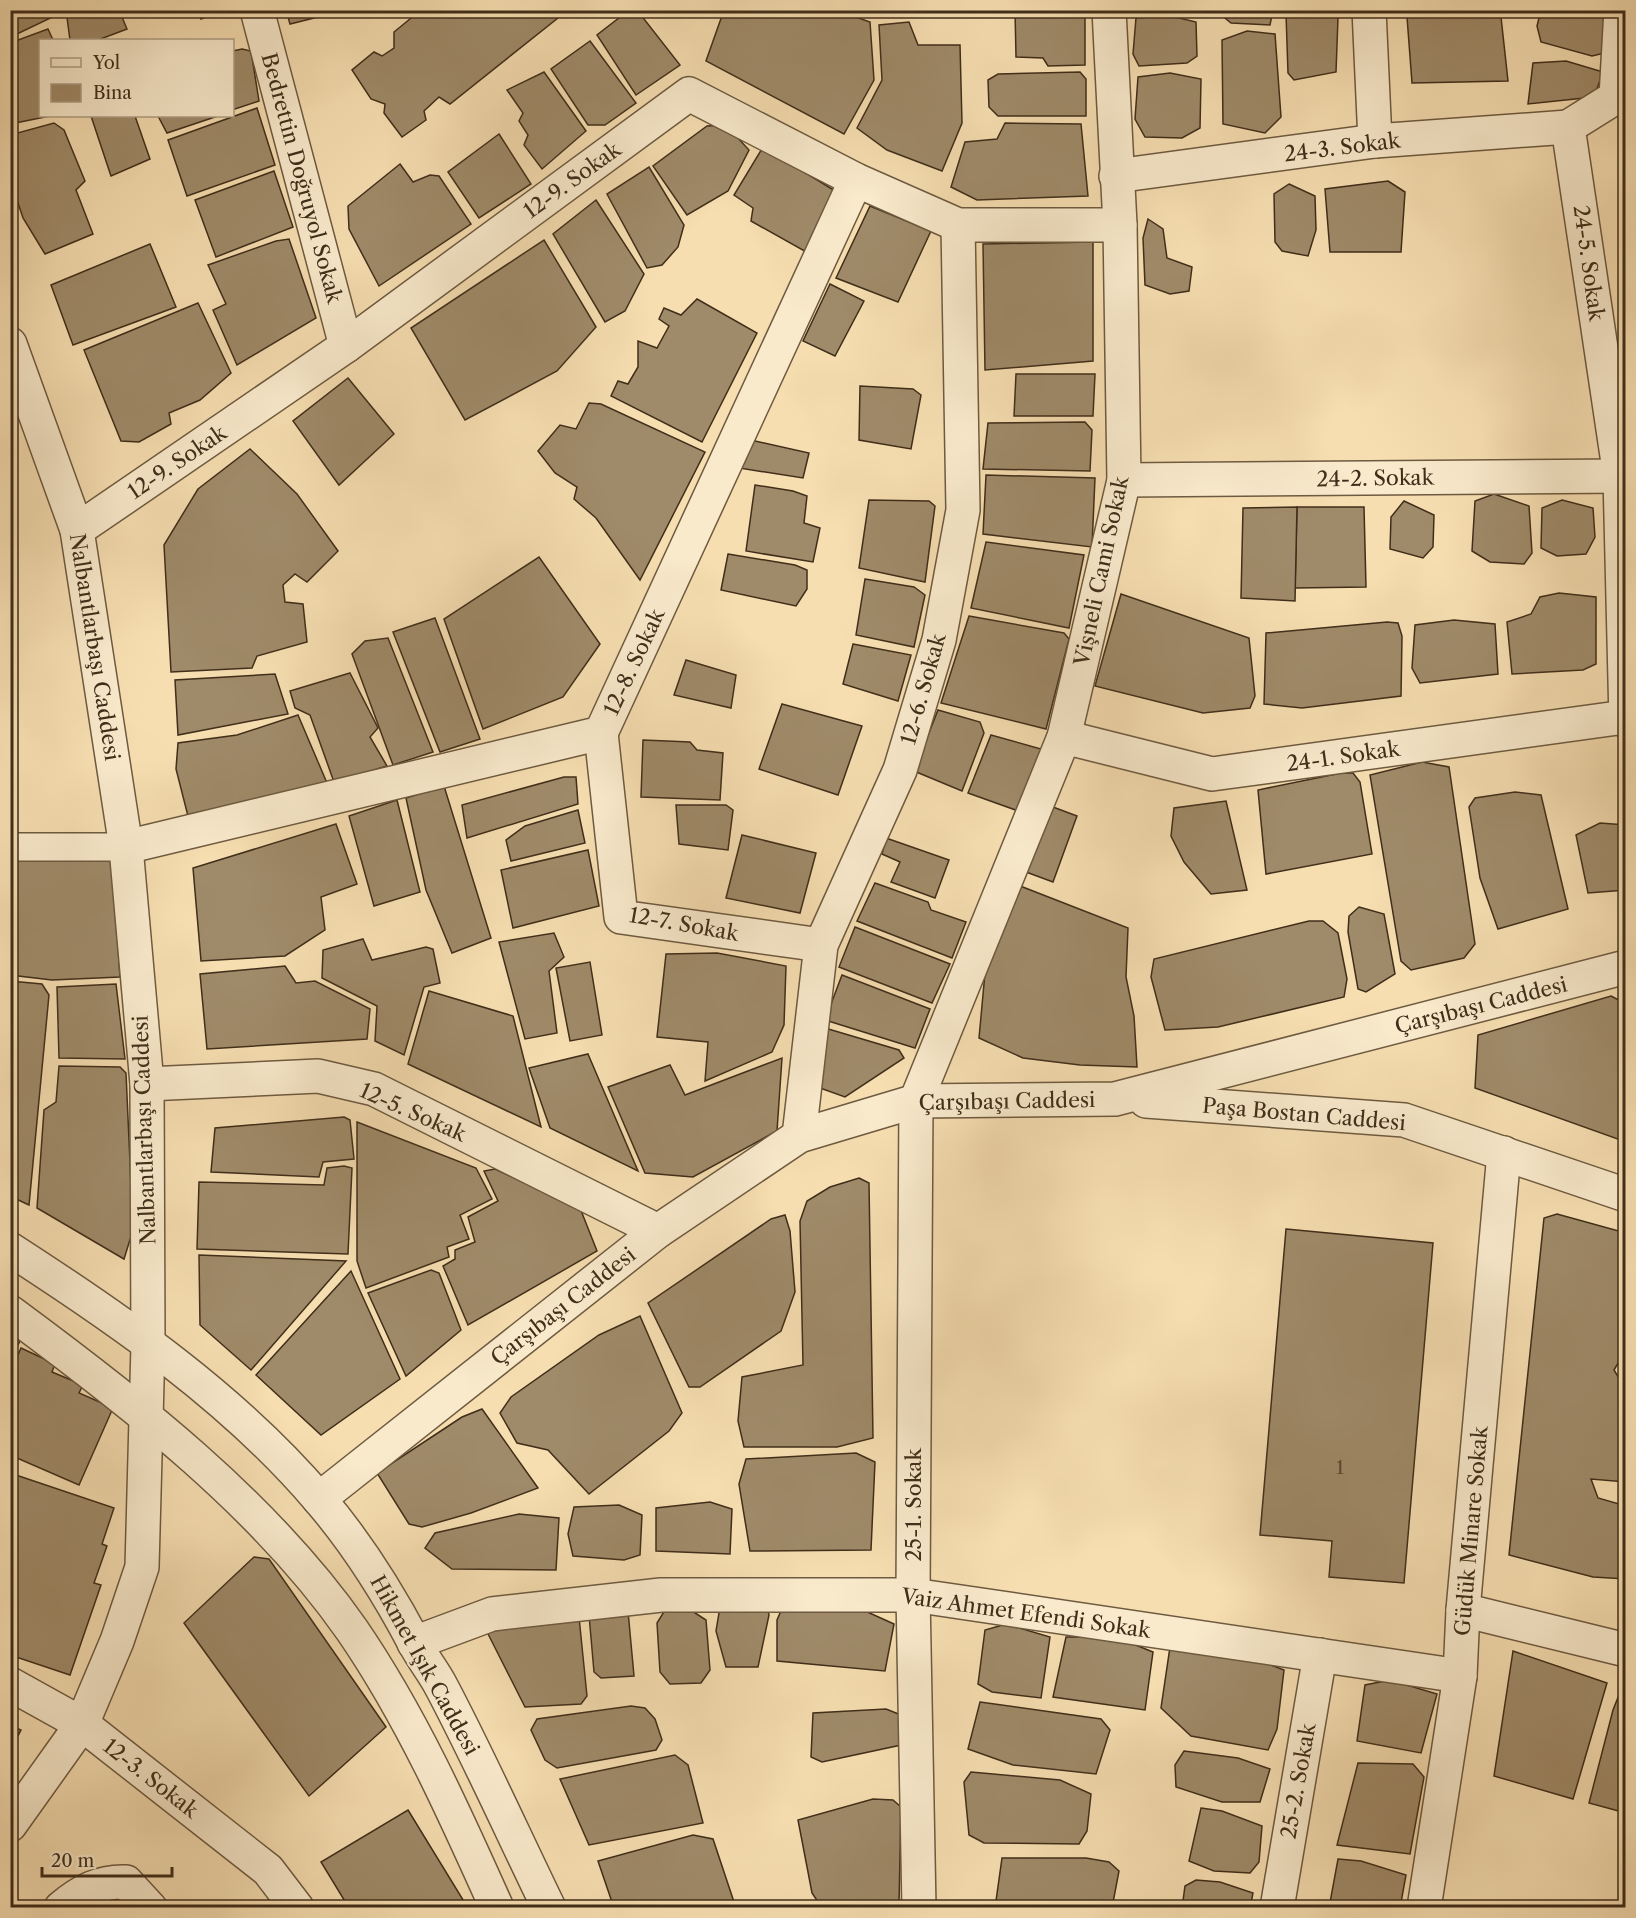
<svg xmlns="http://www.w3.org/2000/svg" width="1636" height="1918" viewBox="0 0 1636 1918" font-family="'Libre Caslon Text',serif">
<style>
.building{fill:#9f8a69;stroke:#402e1a;stroke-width:1.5}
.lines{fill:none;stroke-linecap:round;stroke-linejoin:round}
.pedestrian-casing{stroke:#6e5a40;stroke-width:30}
.minor-casing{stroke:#6e5a40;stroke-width:36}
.tertiary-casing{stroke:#6e5a40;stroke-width:36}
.pedestrian{stroke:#f9eacc;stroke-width:27}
.minor{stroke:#f9eacc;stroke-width:33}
.tertiary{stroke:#f9eacc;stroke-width:33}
.labels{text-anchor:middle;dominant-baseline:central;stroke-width:4.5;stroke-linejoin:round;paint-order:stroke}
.number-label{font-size:18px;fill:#58452e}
.street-label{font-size:21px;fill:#402e1a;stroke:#f9eacc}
</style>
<rect width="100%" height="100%" fill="#f6deb1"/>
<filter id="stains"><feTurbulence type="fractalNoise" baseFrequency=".00333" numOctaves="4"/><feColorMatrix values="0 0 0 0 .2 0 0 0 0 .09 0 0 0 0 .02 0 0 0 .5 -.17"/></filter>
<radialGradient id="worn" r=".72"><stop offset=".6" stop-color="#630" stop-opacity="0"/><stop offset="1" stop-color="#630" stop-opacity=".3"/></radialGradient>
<g class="building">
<path d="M10,10H64L65,11L17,34L10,20Z"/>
<path d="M66,10H119L127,29L98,40H70Z"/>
<path d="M123,10H145L127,17Z"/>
<path d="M197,10H223L201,19Z"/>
<path d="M286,10H346L290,24Z"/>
<path d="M421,10H568L450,104L439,97L424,111L426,120L402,137L384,113L385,104L371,99L352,70L374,52L382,56L394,48V32Z"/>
<path d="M637,10L680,65L636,95L597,35L628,11Z"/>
<path d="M724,10H836L870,22L874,80L844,134L706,61Z"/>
<path d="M1015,10H1085V65L1048,66L1043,58L1016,57Z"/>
<path d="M1221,10H1273L1270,25L1231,23L1220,14Z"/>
<path d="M1316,10L1338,18L1336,72L1294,80L1288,73L1286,14Z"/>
<path d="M1460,10H1481L1501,17L1508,81L1412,83L1407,17Z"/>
<path d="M1541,10H1617L1609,52L1592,56L1541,42L1537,26Z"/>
<path d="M1167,15L1196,22L1197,56L1187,63L1139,66L1133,54L1136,18Z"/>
<path d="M909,22L918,45H960L962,123L942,171L887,150L857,128L882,80L879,25Z"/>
<path d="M48,29L53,40H40V116H50L10,124V43Z"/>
<path d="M1247,31L1275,34L1281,117L1265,133L1223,124L1222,40Z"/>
<path d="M590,41L636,103L605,125H588L551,69Z"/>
<path d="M242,49L251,51L259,101L232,110V51Z"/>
<path d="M1566,61L1603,72L1594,97L1528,104L1533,63Z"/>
<path d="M544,72L586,131L542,169L524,145L528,135L519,121L523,113L507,90Z"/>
<path d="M1080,72L1086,79V116H998L989,107L988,80L998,74Z"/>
<path d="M1170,73L1201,79L1200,128L1182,138L1145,137L1135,119L1138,77Z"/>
<path d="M257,108L275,165L187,196L168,140Z"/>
<path d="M91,116H135L150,159L111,176Z"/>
<path d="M158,116H218L167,133Z"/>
<path d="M54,123L64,130L85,181L76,190L93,234L45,254L23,218L10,179V135Z"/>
<path d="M1005,123L1081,124L1088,196L977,200L951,187L965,142L997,139Z"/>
<path d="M726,125L749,150L728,191L687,215L653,166L707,126Z"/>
<path d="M499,134L531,184L479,218L448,172Z"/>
<path d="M763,147L837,192L808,253L751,221L753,208L734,195Z"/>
<path d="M400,164L413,182L430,175L439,176L471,224L379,286L349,229L348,206Z"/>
<path d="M649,167L684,225L678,247L662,265L647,268L607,194Z"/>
<path d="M274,171L293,227L216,257L195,200Z"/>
<path d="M1388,181L1405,192L1401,252H1330L1325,189Z"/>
<path d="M1289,184L1315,196L1316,230L1308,256L1282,251L1275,242L1274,194Z"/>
<path d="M596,200L644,274L625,311L605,322L553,234Z"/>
<path d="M870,206L931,231L898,302L836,278Z"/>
<path d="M1148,219L1163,229L1167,258L1192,267L1189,291L1170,294L1145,285L1143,238Z"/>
<path d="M289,239L316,318L237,365L213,310L226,304L208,265L276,241Z"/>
<path d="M544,240L596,327L557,371L465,420L411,328Z"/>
<path d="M1093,242V361L985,370L983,244Z"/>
<path d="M150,244L176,307L73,345L51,285Z"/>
<path d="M830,284L864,301L835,356L803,341Z"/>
<path d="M697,299L757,333L702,442L611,396L618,381L628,384L638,367V341L657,348L669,326L659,319L664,308L681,315Z"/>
<path d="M198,303L231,373L200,400L169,413L171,424L139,442L121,441L84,350Z"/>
<path d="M1016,374H1095L1093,416H1014Z"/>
<path d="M348,378L394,434L339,485L293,421Z"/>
<path d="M860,386L913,389L921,395L911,449L859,440Z"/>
<path d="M589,403L601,404L705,452L640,580L596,518L574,499L577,487L555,473L538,451L560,425L576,429Z"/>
<path d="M1085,422L1092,430L1090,471L983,469L988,423Z"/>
<path d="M746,439L809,453L803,478L739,468Z"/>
<path d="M250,449L297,494L338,551L307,582L295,574L283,585L285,602L303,604L307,642L257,656L252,668L171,672L164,545L198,489Z"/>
<path d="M986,475L1095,478L1092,547L983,534Z"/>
<path d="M755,485L793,491L807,496L804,523L820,528L813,562L746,551Z"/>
<path d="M1494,494L1529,506L1532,553L1524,564L1490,562L1472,551L1475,501Z"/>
<path d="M869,500L929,501L935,506L925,582L859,568Z"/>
<path d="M1562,500L1593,508L1595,537L1586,554L1557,556L1541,548L1542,508Z"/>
<path d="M1404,501L1434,515L1433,547L1423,558L1390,549L1391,517Z"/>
<path d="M1297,507H1364L1366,587L1295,588Z"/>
<path d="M1297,507L1295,601L1241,598L1243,508Z"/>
<path d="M986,542L1084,555L1069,628L971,608Z"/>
<path d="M728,554L795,565L807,570V589L796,606L721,590Z"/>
<path d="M539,557L600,644L563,697L483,729L444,619Z"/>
<path d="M865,579L914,587L925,595L914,647L856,635Z"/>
<path d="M1559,593L1596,597V664L1583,670L1512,674L1507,622L1531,614L1540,597Z"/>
<path d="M1121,594L1249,638L1255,696L1250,708L1203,713L1095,686Z"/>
<path d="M969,616L1064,633L1069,639L1046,729L941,703Z"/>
<path d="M435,618L480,739L440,752L393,632Z"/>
<path d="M1454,620L1495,624L1498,674L1420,683L1412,668L1415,625Z"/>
<path d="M1387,622L1398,623L1402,636L1401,696L1302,708L1264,704L1266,633Z"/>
<path d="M388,638L433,752L393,765L352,654L365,641Z"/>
<path d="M853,644L911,655L898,701L843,684Z"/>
<path d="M686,660L736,675L731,708L674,695Z"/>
<path d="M350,673L378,728L370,737L387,766L334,782L310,715L295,708L290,691Z"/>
<path d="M275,674L288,714L178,735L175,680Z"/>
<path d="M782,704L862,726L838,795L759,769Z"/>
<path d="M938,710L980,722L984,733L962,791L914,771Z"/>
<path d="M298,715L327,783L190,824L176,769L178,743L237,735Z"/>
<path d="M991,735L1048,751L1024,813L968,793Z"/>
<path d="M643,740L690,742L697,750L723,753L720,800L641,797Z"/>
<path d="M1422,762L1449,767L1475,944L1464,958L1411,970L1401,961L1370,775Z"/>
<path d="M1341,773H1353L1360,782L1372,854L1266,874L1258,790Z"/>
<path d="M564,777H576L578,804L467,838L462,805Z"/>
<path d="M444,786L491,938L452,953L426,890L406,798Z"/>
<path d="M1515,792L1541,795L1568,909L1498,929L1480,878L1469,807L1475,798Z"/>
<path d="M397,800L420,892L374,906L349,816Z"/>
<path d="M1226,801L1247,890L1211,894L1184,862L1171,836L1174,808Z"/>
<path d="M1045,804L1077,816L1053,882L1018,869Z"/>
<path d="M676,805H726L733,810L728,850L679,844Z"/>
<path d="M578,810L585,843L511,861L506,840L525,826Z"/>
<path d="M1600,823L1626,825V890L1588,893L1576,835Z"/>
<path d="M336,824L357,884L321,897L325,930L285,956L201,961L193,868Z"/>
<path d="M742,835L816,853L800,913L726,898Z"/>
<path d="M886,838L949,860L935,898L891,882L900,862L882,854Z"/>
<path d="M588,850L599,906L513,928L501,870Z"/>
<path d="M112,854L120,977L52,980L10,975V859Z"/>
<path d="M875,883L928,902L931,910L966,922L952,958L857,921Z"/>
<path d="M1015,884L1128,928L1126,977L1134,1016L1137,1067L1080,1065L1023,1058L979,1038L985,973Z"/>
<path d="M1359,907L1384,914L1395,974L1366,992L1358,989L1348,932L1349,916Z"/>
<path d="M1309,921H1323L1338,933L1347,979L1344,997L1218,1027L1165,1030L1151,977L1154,959Z"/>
<path d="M855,927L950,964L932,1003L839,967Z"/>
<path d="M554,933L564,957L549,971L557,1033L525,1039L499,942Z"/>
<path d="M363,939L372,960L426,947L433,949L440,983L424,987L404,1055L375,1041L377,1006L322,978L323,950Z"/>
<path d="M717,953L786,966L784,1025L772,1052L705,1081L708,1042L657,1037L666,954Z"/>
<path d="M590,962L602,1035L570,1041L556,968Z"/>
<path d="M285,966L296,983L315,981L370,1009L367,1039L207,1049L200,974Z"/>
<path d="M842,975L930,1009L915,1048L825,1020Z"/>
<path d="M10,981L42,984L49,995L29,1205L10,1196Z"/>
<path d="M116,984L125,1059L59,1058L57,987Z"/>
<path d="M429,991L513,1016L541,1127L408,1064Z"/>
<path d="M1611,996L1626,1004V1142L1475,1088L1478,1035Z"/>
<path d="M825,1028L899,1050L904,1058L845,1097L820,1088Z"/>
<path d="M588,1054L638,1171L550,1128L529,1068Z"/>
<path d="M782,1058L777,1131L693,1177L645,1173L608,1087L670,1065L685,1095Z"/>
<path d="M59,1066L120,1067L126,1073L133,1230L124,1259L37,1208L44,1110L56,1102Z"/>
<path d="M344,1117L350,1120L354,1159L323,1162L319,1177L211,1172L215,1128Z"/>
<path d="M357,1122L476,1168L492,1199L460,1215L469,1239L447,1247L449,1257L366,1288L357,1261Z"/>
<path d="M344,1166L352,1168L348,1254L197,1249L199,1182L324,1185L327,1168Z"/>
<path d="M495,1169L580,1208L597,1251L468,1325L443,1266L455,1259V1250L475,1242L468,1217L498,1201L484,1171Z"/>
<path d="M859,1178L869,1183L873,1438L837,1447H744L738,1421L742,1377L803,1365L800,1221L807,1201L830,1187Z"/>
<path d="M1557,1214L1626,1233V1358H1621L1614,1370L1620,1380L1626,1382V1482L1591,1479L1598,1498L1626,1506V1579L1593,1577L1509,1555L1544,1218Z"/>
<path d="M785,1215L790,1231L795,1292L781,1331L700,1387H689L648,1303L771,1219Z"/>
<path d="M1286,1229L1433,1243L1404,1583L1329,1577L1332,1541L1260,1535Z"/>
<path d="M199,1255L346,1261L251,1370L200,1325Z"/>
<path d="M431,1270L439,1273L461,1330L406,1376L368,1293Z"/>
<path d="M351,1271L400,1379L321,1435L256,1375Z"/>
<path d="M640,1316L682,1413L669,1431L589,1494L548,1450L517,1443L500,1413L511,1397L599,1335Z"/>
<path d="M10,1334L21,1339L10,1360Z"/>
<path d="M21,1348L55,1364L52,1372L83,1385L79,1393L113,1408L79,1485L10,1455V1373Z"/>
<path d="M482,1409L538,1488L471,1513L422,1527L409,1524L377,1473L462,1417Z"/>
<path d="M856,1453L875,1462L871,1550L750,1551L739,1484L746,1459Z"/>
<path d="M10,1473L114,1508L102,1544L107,1546L94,1583L101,1585L70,1675L10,1655Z"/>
<path d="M710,1502L732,1509L730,1554L656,1551V1508Z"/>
<path d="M619,1505L642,1515L640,1555L624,1560L573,1556L568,1534L574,1507Z"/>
<path d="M519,1514L559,1518L556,1570L452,1569L425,1548L435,1533Z"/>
<path d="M254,1557L269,1559L386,1727L309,1796L184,1623Z"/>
<path d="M766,1603L769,1615L758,1667H726L716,1631L720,1607Z"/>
<path d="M784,1604L863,1610L894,1624L885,1671L777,1661V1620Z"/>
<path d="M686,1607L706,1620L710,1670L701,1683L670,1684L660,1672L657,1623L665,1610Z"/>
<path d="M628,1611L634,1676L601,1678L594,1672L589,1615Z"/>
<path d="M579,1617L587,1696L581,1704L525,1707L484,1626Z"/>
<path d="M1006,1624L1050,1637L1041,1698L992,1692L978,1684L985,1630Z"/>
<path d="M1066,1637H1116L1153,1652L1145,1710L1053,1697Z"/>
<path d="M1170,1647L1245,1655L1284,1670L1277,1729L1268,1750L1191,1736L1161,1708Z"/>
<path d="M1513,1651L1607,1683L1573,1799L1494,1776Z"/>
<path d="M1390,1680L1437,1694L1421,1753L1357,1741L1365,1685Z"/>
<path d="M1623,1685L1626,1686V1813L1589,1803L1613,1710Z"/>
<path d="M980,1702L1101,1719L1110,1730L1096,1774L1013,1765L968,1749Z"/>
<path d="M631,1706L645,1708L655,1719L662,1740L656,1750L557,1768L545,1760L531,1730L537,1719Z"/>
<path d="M886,1709L906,1717L901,1745L822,1762L811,1757L813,1713Z"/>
<path d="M10,1725L21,1730L10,1751Z"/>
<path d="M1184,1751L1238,1758L1270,1769L1260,1802H1222L1176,1787L1175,1765Z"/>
<path d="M675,1755L688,1765L703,1823L589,1845L560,1779Z"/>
<path d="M1358,1763L1413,1764L1424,1777L1410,1854L1337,1845Z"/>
<path d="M971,1772L1060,1780L1091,1794L1087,1831L1079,1844L984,1843L969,1835L964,1782Z"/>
<path d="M873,1799L893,1800L901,1807L899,1904L892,1908H822L812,1893L798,1820Z"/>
<path d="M1201,1808L1222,1811L1262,1826L1259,1862L1250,1873L1214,1871L1189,1861Z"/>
<path d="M408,1810L468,1908H349L321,1862Z"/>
<path d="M693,1835L713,1839L736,1908H614L598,1861Z"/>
<path d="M1002,1858H1086L1109,1862L1119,1871L1112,1908H995Z"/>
<path d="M1338,1859L1361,1861L1406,1875L1400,1908H1329Z"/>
<path d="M1196,1880L1220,1882L1253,1893L1250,1908H1182L1185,1886Z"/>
</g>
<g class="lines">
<defs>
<path id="pedestrian" d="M10,847H126"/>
<g id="minor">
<path d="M257,10L346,346"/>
<path d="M1369,10L1375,141"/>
<path d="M1621,10L1616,97L1568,127L1620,476L1626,721"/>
<path d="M1116,176L1375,141L1568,127"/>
<path d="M10,344L77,530L126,847L147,1084L148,1345L142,1567L117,1641L82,1724L10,1825"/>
<path d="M1124,480L1626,476"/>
<path d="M77,530L346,346L689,94L856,180L958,225H1120"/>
<path d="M601,733L621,917L821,945"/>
<path d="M1064,737L1212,774L1625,717"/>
<path d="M126,847L601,733L856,180"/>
<path d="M147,1084L318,1076L374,1089L658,1231"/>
<path d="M1146,1101L1404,1120L1626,1195"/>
<path d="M799,1136L821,945L900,770L939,640L963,510L958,225"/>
<path d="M319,1499L658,1231L799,1136L916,1101L1115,1099L1626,967"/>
<path d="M1463,1610L1626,1650"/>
<path d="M414,1643L492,1614L661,1595H913L1460,1676"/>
<path d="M10,1684L82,1724L268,1870L297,1908"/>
<path d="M61,1908C81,1891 100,1881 126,1882L150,1908"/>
<path d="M919,1908L913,1595L916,1101L1064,737L1124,480L1120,225L1109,10"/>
<path d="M1277,1908L1320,1655"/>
<path d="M1424,1908L1460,1676L1463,1610L1504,1153"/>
</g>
<g id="tertiary">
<path d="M10,1249C120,1320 233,1398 319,1499C356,1542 387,1591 414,1642C422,1658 434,1672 442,1688C480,1760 513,1834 549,1908"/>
<path d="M10,1312C132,1402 265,1505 352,1630C411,1716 454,1812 497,1908"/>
</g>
</defs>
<use href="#pedestrian" class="pedestrian-casing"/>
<use href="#minor" class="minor-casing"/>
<use href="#tertiary" class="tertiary-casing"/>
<use href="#pedestrian" class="pedestrian"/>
<use href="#minor" class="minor"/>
<use href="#tertiary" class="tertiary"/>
</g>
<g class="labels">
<g class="number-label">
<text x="1340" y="1468">1</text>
</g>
<g class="street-label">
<text transform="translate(1342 147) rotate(-7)">24-3. Sokak</text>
<text transform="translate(302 178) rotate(75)">Bedrettin Doğruyol Sokak</text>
<text transform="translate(572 180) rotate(-36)">12-9. Sokak</text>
<text transform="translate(1589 263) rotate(82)">24-5. Sokak</text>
<text transform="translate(177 462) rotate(-34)">12-9. Sokak</text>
<text transform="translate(1375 478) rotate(-1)">24-2. Sokak</text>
<text transform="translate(1101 571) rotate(-78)">Vişneli Cami Sokak</text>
<text transform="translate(95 647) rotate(81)">Nalbantlarbaşı Caddesi</text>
<text transform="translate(634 662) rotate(-65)">12-8. Sokak</text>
<text transform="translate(923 689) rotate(-74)">12-6. Sokak</text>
<text transform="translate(1343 756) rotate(-8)">24-1. Sokak</text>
<text transform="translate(684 924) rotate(10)">12-7. Sokak</text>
<text transform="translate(1481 1005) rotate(-14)">Çarşıbaşı Caddesi</text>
<text transform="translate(1007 1101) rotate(-1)">Çarşıbaşı Caddesi</text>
<text transform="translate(413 1112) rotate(24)">12-5. Sokak</text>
<text transform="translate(1304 1114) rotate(5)">Paşa Bostan Caddesi</text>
<text transform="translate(144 1130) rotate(-92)">Nalbantlarbaşı Caddesi</text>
<text transform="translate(563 1306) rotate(-38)">Çarşıbaşı Caddesi</text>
<text transform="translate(913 1505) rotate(-90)">25-1. Sokak</text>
<text transform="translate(1471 1531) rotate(-85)">Güdük Minare Sokak</text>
<text transform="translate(1026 1613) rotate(8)">Vaiz Ahmet Efendi Sokak</text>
<text transform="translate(425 1665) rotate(61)">Hikmet Işık Caddesi</text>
<text transform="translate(151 1778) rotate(38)">12-3. Sokak</text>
<text transform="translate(1298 1781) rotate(-80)">25-2. Sokak</text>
</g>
</g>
<rect width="1636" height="1918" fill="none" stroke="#f6deb1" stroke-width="36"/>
<rect x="12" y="12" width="1612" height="1894" fill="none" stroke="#402e1a" stroke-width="3"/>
<rect x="18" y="18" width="1600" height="1882" fill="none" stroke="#402e1a" stroke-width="1.5"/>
<rect x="39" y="39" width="195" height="78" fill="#f9eacc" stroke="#af9f85" stroke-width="1.5"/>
<rect x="51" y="58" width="30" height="9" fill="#f9eacc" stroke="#af9f85" stroke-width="1.5"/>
<text x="93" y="69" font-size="18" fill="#402e1a">Yol</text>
<rect x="51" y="84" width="30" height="18" fill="#9f8a69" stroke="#af9f85" stroke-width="1.5"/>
<text x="93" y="99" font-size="18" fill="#402e1a">Bina</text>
<path d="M42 1867v9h130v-9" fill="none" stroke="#402e1a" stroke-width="3"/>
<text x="51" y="1867" font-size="18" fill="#402e1a" stroke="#f9eacc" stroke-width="4.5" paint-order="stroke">20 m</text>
<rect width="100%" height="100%" filter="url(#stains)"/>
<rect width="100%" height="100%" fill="url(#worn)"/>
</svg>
